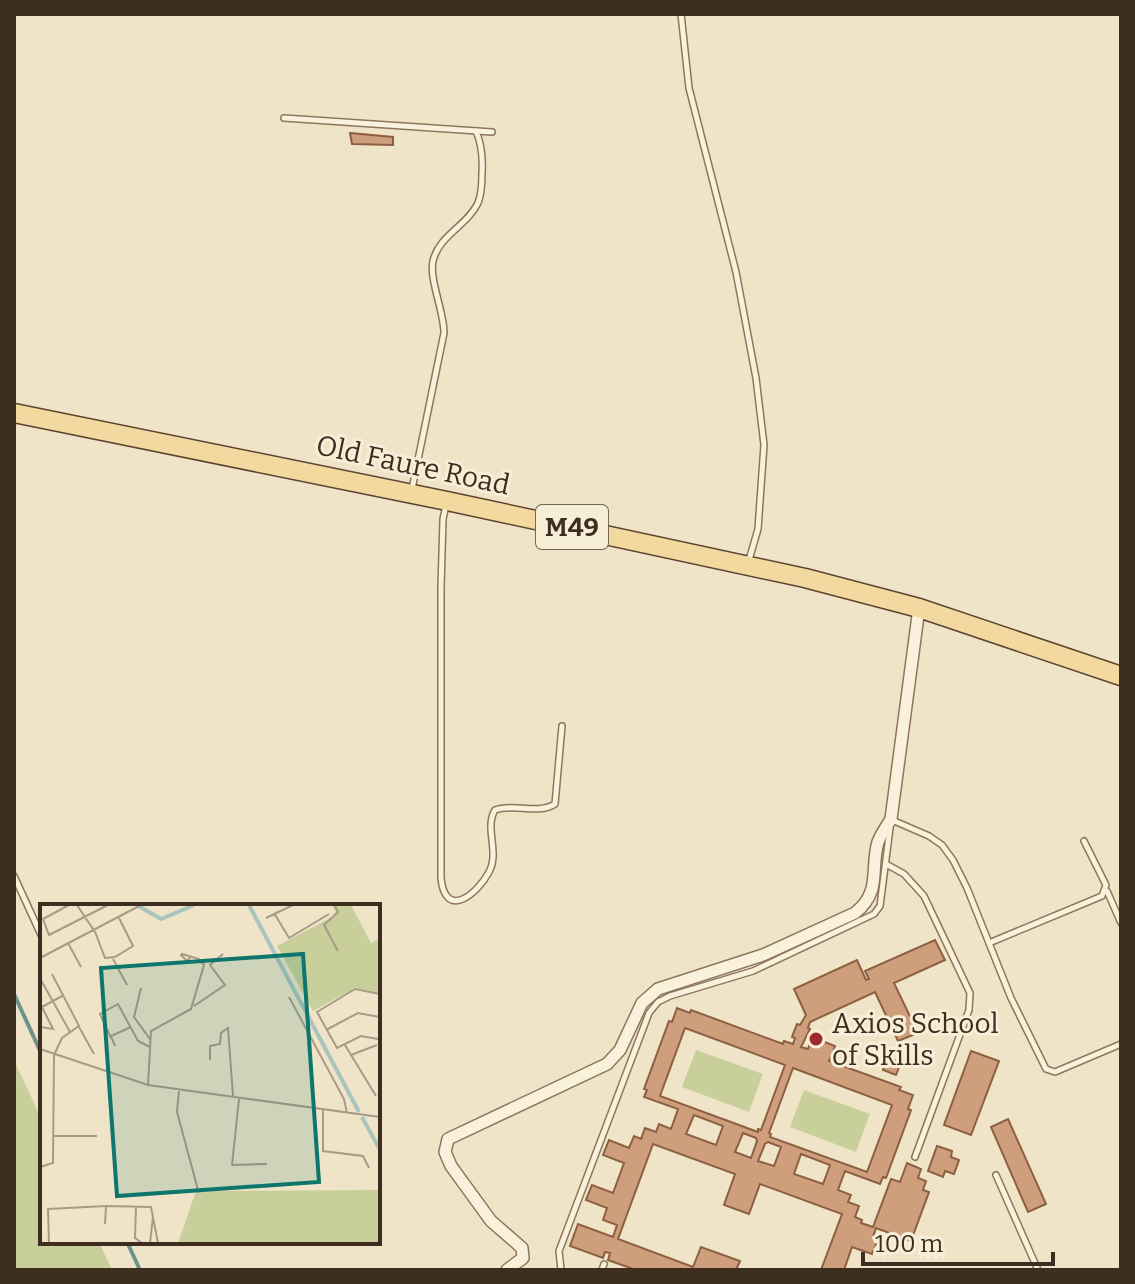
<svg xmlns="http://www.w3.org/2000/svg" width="1135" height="1284" viewBox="0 0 1135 1284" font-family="Bitter,serif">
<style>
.green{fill:#c9cf9b}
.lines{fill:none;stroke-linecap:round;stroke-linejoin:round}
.stream{stroke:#6f938a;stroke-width:4}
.building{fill:#cf9f7d;stroke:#8d5f41;stroke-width:2;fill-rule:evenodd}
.service-casing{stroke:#8d765c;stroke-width:8}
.minor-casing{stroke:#8d765c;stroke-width:14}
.primary-casing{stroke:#5b4430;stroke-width:21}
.service{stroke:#faf1dc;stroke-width:5}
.minor{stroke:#faf1dc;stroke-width:11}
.primary{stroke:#f3d9a0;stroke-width:18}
.poi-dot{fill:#9e2a2b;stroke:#f7eed8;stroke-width:3}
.labels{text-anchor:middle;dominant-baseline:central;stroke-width:6;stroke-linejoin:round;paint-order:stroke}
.shield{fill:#f7eed8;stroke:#756857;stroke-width:2}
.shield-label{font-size:26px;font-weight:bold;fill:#3d2e20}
.street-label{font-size:28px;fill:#3d2e20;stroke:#f7eed8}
.poi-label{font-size:28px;fill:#3d2e20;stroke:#f7eed8;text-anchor:start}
.inset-river{fill:none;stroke:#a9c4bc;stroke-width:4}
.inset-road{fill:none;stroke:#a89b85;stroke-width:2}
.view{fill:#0f766e;fill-opacity:0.15;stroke:#0f766e;stroke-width:4}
.inset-edge{fill:none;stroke:#3d2e20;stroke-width:4}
</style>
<rect width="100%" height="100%" fill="#f0e4c8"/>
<g class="green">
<path d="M696,1050L763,1074L749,1112L682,1087Z"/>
<path d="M14,1060L42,1120V1242H99L112,1270H14Z"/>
<path d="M804,1090L870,1114L856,1152L790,1127Z"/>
</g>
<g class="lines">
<g class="stream">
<path d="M14,994L42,1055"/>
<path d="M127,1242L140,1270"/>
</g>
</g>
<g class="building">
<path d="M350,133L393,137V145L352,144Z"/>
<path d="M935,940L945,960L894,983L918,1033L898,1041L875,992L810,1022L808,1028L810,1029L801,1047L808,1049L812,1037L835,1046L829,1061L901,1087L899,1090L913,1095L908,1109L911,1110L886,1178L883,1177L880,1184L845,1171L838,1190L851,1195L848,1202L859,1206L855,1217L862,1220L861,1223L873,1227L891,1179L900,1182L907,1163L921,1169L918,1178L926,1181L923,1190L929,1192L911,1241L876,1228L873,1237L878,1239L872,1254L852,1247L844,1270H821L842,1214L760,1184L749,1214L724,1205L735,1174L653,1144L618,1239L693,1267L701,1247L740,1261L736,1270H636L608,1260L610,1253L605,1252L603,1258L570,1246L578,1224L613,1237L617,1225L603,1220L607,1208L586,1200L592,1185L613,1193L624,1163L603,1155L609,1140L629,1148L634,1136L641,1139L645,1128L656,1132L659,1124L671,1129L678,1109L644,1097L647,1090L644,1089L669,1021L672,1022L677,1008L690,1013L691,1010L783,1044L784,1041L793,1044L795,1038L792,1037L797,1024L800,1025L806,1015L794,989L857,960L866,980L869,979L865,971ZM685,1028L785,1065L761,1130L758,1129V1132L660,1096ZM793,1068L892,1105L867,1172L770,1137L771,1134L769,1133ZM694,1115L723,1126L716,1145L686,1134ZM743,1133L756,1138L757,1141L751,1158L735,1152ZM768,1142L781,1147L774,1166L758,1161L765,1144ZM801,1154L830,1165L823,1184L794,1174Z"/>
<path d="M971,1051L999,1061L971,1135L944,1125Z"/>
<path d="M888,1058L901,1062L896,1075L883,1070Z"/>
<path d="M1008,1119L1046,1204L1028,1212L991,1127Z"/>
<path d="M937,1146L952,1151L951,1157L959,1160L954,1174L945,1171L943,1177L928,1171Z"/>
</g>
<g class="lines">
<defs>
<g id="service">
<path d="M681,14L689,88L736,272L756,378L764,445L758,529L749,560"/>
<path d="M284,118L492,132"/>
<path d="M412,489L444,333C444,311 429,280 433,261C439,235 467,226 478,203C482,193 482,183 482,173C483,157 482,145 476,131"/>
<path d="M446,505L443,519L441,587V878C445,920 477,895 489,872C500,852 484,828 495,810C515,803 537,815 555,804L562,726"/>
<path d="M892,820L929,836L942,845L953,860L967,888L1011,998L1046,1069L1055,1072L1121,1044"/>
<path d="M886,864L904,874L924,896L970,993L969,1010L915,1157"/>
<path d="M14,876L42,937"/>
<path d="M1107,891L1121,923"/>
<path d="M989,943L1102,896L1106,885L1084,841"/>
<path d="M996,1175L1038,1270"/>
<path d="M561,1270L559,1251L649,1013L658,1002L670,996L753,971L874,914L880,906L890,828"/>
<path d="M602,1270L604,1264"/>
</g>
<path id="minor" d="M507,1270L523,1258L522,1248L491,1221L451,1166L445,1152L448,1139L607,1064L620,1050L642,1003L658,989L763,955L855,913C882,892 870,869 878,842C881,834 887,826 891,819L919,608"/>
<path id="primary" d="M14,413L447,501L805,578L919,608L1121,676"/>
</defs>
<use href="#service" class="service-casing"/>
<use href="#minor" class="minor-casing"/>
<use href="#primary" class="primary-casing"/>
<use href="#service" class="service"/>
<use href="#minor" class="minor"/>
<use href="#primary" class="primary"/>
</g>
<circle class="poi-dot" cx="816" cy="1039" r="8"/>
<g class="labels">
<rect class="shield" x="536" y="505" width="72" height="44" rx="6"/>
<g class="shield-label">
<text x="572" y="527">M49</text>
</g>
<g class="street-label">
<text transform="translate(413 465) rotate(12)">Old Faure Road</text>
</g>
<g class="poi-label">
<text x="832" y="1023">Axios School<tspan x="832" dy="32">of Skills</tspan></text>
</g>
</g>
<g transform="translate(40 904)">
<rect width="340" height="340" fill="#f0e4c8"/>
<path d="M292,1H311L331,39L340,34V89L315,84L273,107L237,42L292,13L296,8ZM340,286V339H138L156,287Z" fill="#c9cf9b"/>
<path class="inset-river" d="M97,1L121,15L154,1M209,1L319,208M322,213L340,246"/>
<path class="inset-road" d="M29,1L3,15L9,31L68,1M37,1L53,25M294,1L298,8L284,21L298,47M234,9L249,34L289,10M226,14L253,1M54,25L65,54L75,53L93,42L78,12M28,39L41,63M0,54L101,1M73,55L87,81M1,76L30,128M101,84L94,113L110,135M249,93L304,195L307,209M0,99L13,125L0,123M154,102L185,81L170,61L183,50M2,103L24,91M39,123L54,150M340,124V156M286,126L318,109L340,113M71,134L60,110L78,100L98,137L110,143M338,135L321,132L297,144L277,108L315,85L340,90M305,141L336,192M75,142L71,132L91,123M0,145L108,181L340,213M311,151L337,141M170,156V142L180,140L181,129L188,124L193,192M108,181L111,127L151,105L164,61L159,55L142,50L141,51L147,57L151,52M139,187L137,208L158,286M283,206V247L323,252L329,264M13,232H57M192,261L199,195M192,261L227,260M0,263L13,259L14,151L22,134L39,122L12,70M96,303L95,334L102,339M65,320L66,302L111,303L118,339M9,339L8,305L66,302M110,339L113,313"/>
<path class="view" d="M263,50L279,278L77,292L61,64Z"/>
<rect width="340" height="340" class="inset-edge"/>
</g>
<rect width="1135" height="1284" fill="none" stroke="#3d2e20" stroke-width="32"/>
<path d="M863 1252v12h190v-12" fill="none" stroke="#3d2e20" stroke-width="4"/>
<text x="875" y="1252" font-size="24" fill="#3d2e20" stroke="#f7eed8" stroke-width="6" paint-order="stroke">100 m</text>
</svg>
